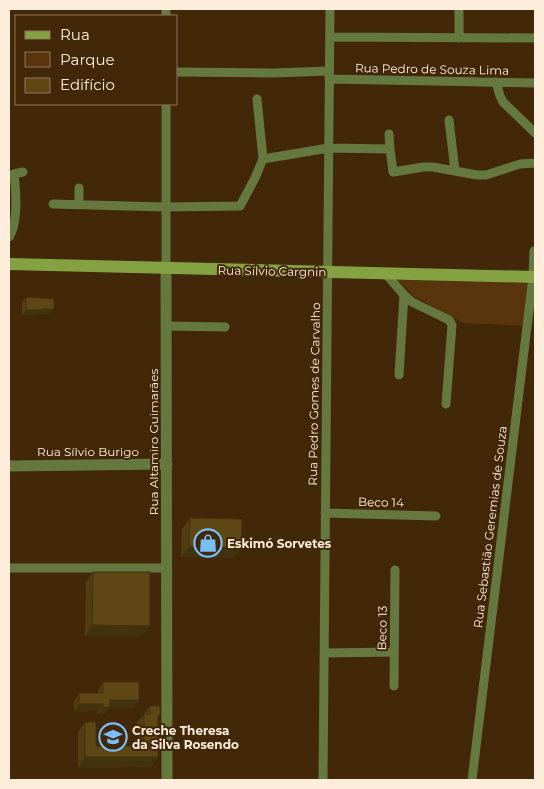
<svg xmlns="http://www.w3.org/2000/svg" width="544" height="789" viewBox="0 0 544 789" font-family="Montserrat,sans-serif">
	<rect width="100%" height="100%" fill="#422709"/>
	<path fill="#59350d" d="M398 280 528 283 523 326 463 323 415 297Z"/>
	<g fill="none" stroke-linecap="round" stroke-linejoin="round">
		<path stroke="#65783f" stroke-width="9" d="M166 9V16
			M330 37 535 38
			M459 38V9
			M176 72 273 73 329 71
			M329 79 535 83
			M496 82 500 96 503 102 535 133
			M166 104V268
			M449 120 455 171
			M389 134 390 149
			M263 159 329 148 390 149 393 172 424 167H433L477 175H486L520 164 535 163
			M79 188V205
			M53 204 166 207 240 206 255 178 263 159 257 99
			M9 237C19 222 16 191 14 174L23 172
			M386 274 404 295 412 302 449 320 452 325 446 404
			M166 326 225 327
			M399 375 404 295
			M325 513 436 516
			M9 568H167
			M324 653 394 652
			M394 686 395 570
			M323 780 330 9
			M472 780 533 277 534 251"/>
		<path stroke="#65783f" stroke-width="11" d="M166 268 167 780
			M9 466 167 464"/>
		<path stroke="#84a241" stroke-width="12" d="M9 264 535 277"/>
	</g>
	<path fill="#513d11" d="M26 297 50 314H38L37 315H22V302Z
		M190 518 241 548 234 558 181 557 182 529Z
		M93 572 150 626 142 636H85L86 582Z
		M103 682 139 700 134 708H109L105 714H98V711L74 712V701L79 693H98V690Z
		M150 706 158 719V757L151 767 78 768V732L85 722 96 746H137L136 724Z"/>
	<path fill="#42320e" d="M41 309H54L50 314H38L37 315H22L26 310Z
		M189 546 241 548 234 558 181 557Z
		M92 625 150 626 142 636H85Z
		M110 700H139L134 708H109L105 714H98L103 707Z
		M79 704H103L98 711 74 712Z
		M85 757H158L151 767 78 768Z"/>
	<path fill="#5e4714" stroke="#42320e" d="M26 297 54 299V309H41V310H26Z
		M190 518 242 519 241 548 189 546Z
		M93 572H150V626L92 625Z
		M103 682H139V700H110V707H103V704H79V693H103Z
		M150 706H160V716H158V757H85V722H96V746H144V714H150Z"/>
	<defs>
		<g id="shop-ring" transform="scale(1.4375)"><circle r="9.5" fill="#422709" stroke="#79bff8" stroke-width="1.5"/><path d="M-5-2.5h2.3a2.7 3.5 0 0 1 5.4 0H5L5.5 6h-11ZM-1.5-2.5h3a1.5 2.3 0 0 0-3 0Z" fill="#79bff8"/></g>
		<g id="school-ring" transform="scale(1.4375)"><circle r="9.5" fill="#422709" stroke="#79bff8" stroke-width="1.5"/><path d="M0-5L7-2L0 1L-7-2ZM-4 1L0 2.5L4 1V4Q0 6-4 4Z" fill="#79bff8"/></g>
	</defs>
	<g fill-rule="evenodd">
		<use href="#shop-ring" x="208" y="543"/>
		<use href="#school-ring" x="113" y="737"/>
	</g>
	<g text-anchor="middle" dominant-baseline="central" stroke-width="4" stroke-linejoin="round" paint-order="stroke">
		<g font-size="12" fill="#ffeddc" stroke="#422709">
			<text transform="translate(432 69) rotate(1)">Rua Pedro de Souza Lima</text>
			<text transform="translate(272 271) rotate(1)">Rua Sílvio Cargnin</text>
			<text transform="translate(314 394) rotate(-89)">Rua Pedro Gomes de Carvalho</text>
			<text transform="translate(153 442) rotate(-90)">Rua Altamiro Guimarães</text>
			<text x="88" y="451">Rua Sílvio Burigo</text>
			<text transform="translate(381 502) rotate(1)">Beco 14</text>
			<text transform="translate(490 527) rotate(-83)">Rua Sebastião Geremias de Souza</text>
			<text transform="translate(382 628) rotate(-89)">Beco 13</text>
		</g>
		<g font-size="12" font-weight="bold" fill="#ffeddc" stroke="#422709" text-anchor="start">
			<text x="227" y="543">Eskimó Sorvetes</text>
			<text x="132" y="730">Creche Theresa<tspan x="132" dy="14">da Silva Rosendo</tspan></text>
		</g>
	</g>
	<rect width="544" height="789" fill="none" stroke="#ffeddc" stroke-width="20"/>
	<rect x="15" y="15" width="162" height="90" fill="#422709" stroke="#8e765d"/>
	<rect x="25" y="31" width="25" height="8" fill="#84a241" stroke="#8e765d"/>
	<text x="60" y="40" font-size="15" fill="#ffeddc">Rua</text>
	<rect x="25" y="52" width="25" height="15" fill="#59350d" stroke="#8e765d"/>
	<text x="60" y="65" font-size="15" fill="#ffeddc">Parque</text>
	<rect x="25" y="78" width="25" height="15" fill="#5e4714" stroke="#8e765d"/>
	<text x="60" y="90" font-size="15" fill="#ffeddc">Edifício</text>
</svg>
